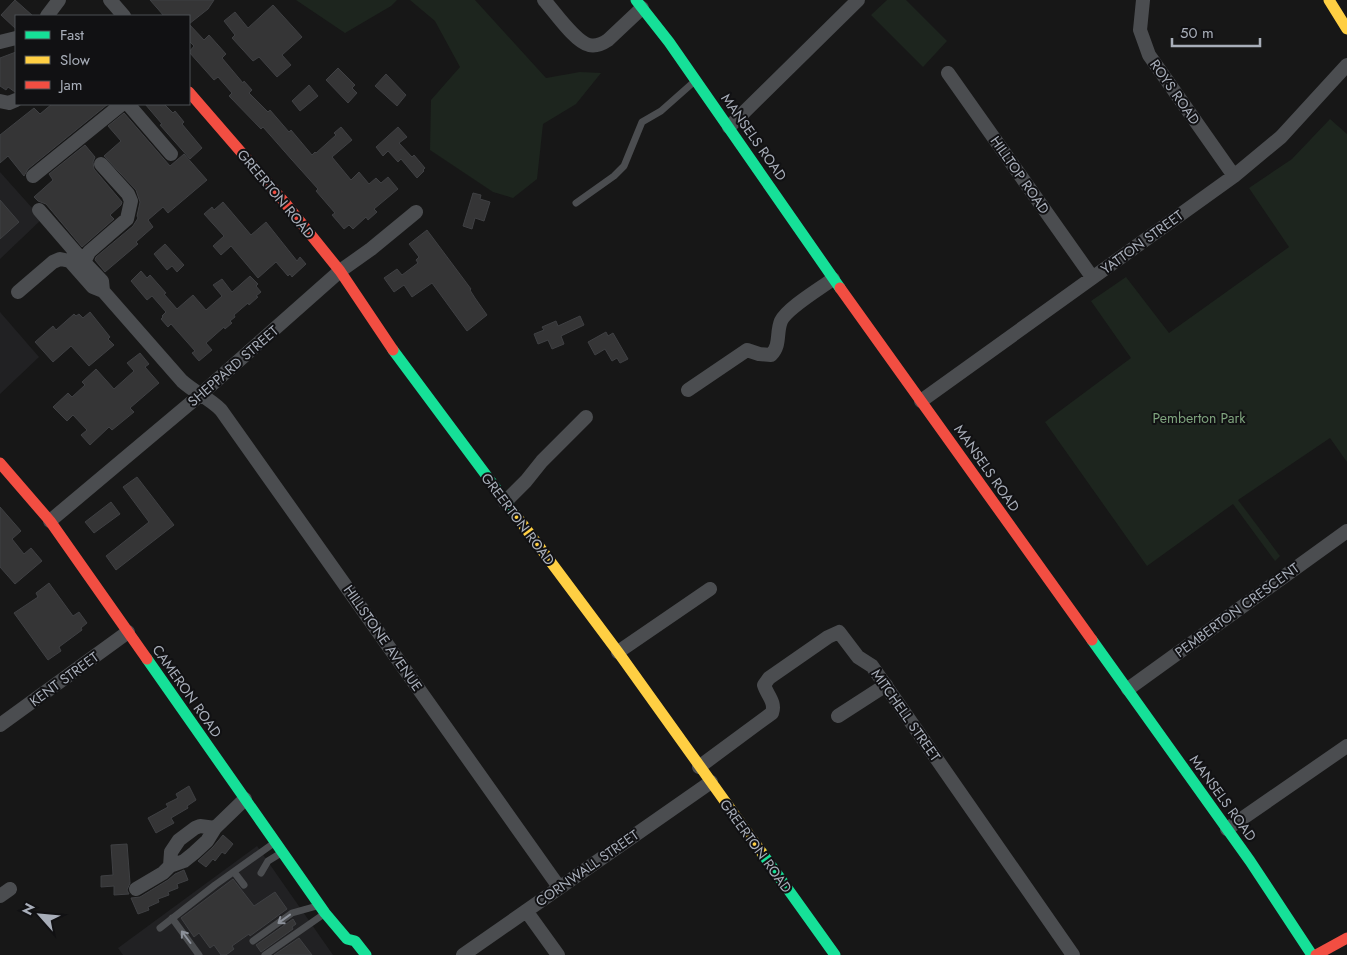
<svg xmlns="http://www.w3.org/2000/svg" width="1347" height="955" viewBox="0 0 1347 955" font-family="Jost,sans-serif">
	<rect width="100%" height="100%" fill="#171717"/>
	<path fill="#212123" d="M0 172 42 219 0 259Z
		M0 312 39 357 0 394Z
		M257 846 333 955H123L118 948Z"/>
	<path fill="#1d251e" d="M296 0H397L391 6 345 33Z
		M410 0H475L546 78 580 72 601 73 576 104 543 124 537 179 513 198 493 192 430 150 431 100 460 67 435 21Z
		M887 0H906L947 41 923 67 871 15Z
		M1330 119 1347 134V462L1330 438 1238 500 1280 556 1275 561 1233 504 1147 566 1045 422 1131 358 1091 301 1126 277 1169 333 1289 247 1249 188 1292 159Z"/>
	<path fill="#353536" stroke="#3f4043" d="M15 0 33 16H16V29L1 15Z
		M150 0H214L208 9 189 24 204 40 209 35 226 54 222 58 243 83 244 81 252 90 249 93 268 112 270 110 289 132 291 130 312 155 315 152 316 153 336 135 334 133 341 127 352 140 332 157 351 180 359 172 369 184 376 178 381 183 388 177 398 189 374 209 377 212 368 220 366 217 353 229 349 225 344 229 332 215 335 213 316 191 318 189 292 160 263 127 261 129 229 96 232 93 218 77 214 80 189 52 194 46 189 41V16H164Z
		M273 5 302 37 282 55 291 65 277 77 259 57 253 61 232 38 235 35 224 21 235 12 248 28Z
		M16 52V91L15 92 8 87 6 90 0 86V58Z
		M338 68 355 85 352 88 357 93 348 103 326 80Z
		M386 74 406 95 397 106 375 86Z
		M309 85 318 96 300 111 292 101Z
		M52 104H108L28 169 24 176 8 156 0 163V135L34 108 40 114Z
		M145 104H164L173 113 175 111 184 122 182 124 202 148 190 159 160 125 162 124Z
		M124 113 170 166 184 154 207 180 168 213 163 207 148 220 153 227 136 242 138 244 105 272 95 260 96 257 133 226 138 218 137 216 140 202 136 190 104 156 121 141 108 126Z
		M398 127 407 137 399 143 412 157 414 155 425 168 423 170 424 171 417 178 401 159 398 162 388 151 383 156 376 147Z
		M85 145 95 157 93 162 94 169 122 202 121 205 110 215 114 219 82 247 46 204 38 201 34 197 53 180 49 174Z
		M473 193 481 195 480 199 490 202 484 221 475 218 472 229 463 226Z
		M0 200 19 222 0 239Z
		M223 202 251 235 266 222 297 261 300 257 306 264 292 277 290 274 288 276 276 262 258 278 231 246 221 255 213 246 224 236 204 214 212 207 214 210Z
		M427 230 471 289 470 290 475 298 487 315 467 331 432 283 412 297 404 285 394 292 384 278 397 269 402 275 418 263 416 260 419 257 409 244Z
		M165 244 184 265 177 272 172 266 167 270 154 254Z
		M141 271 147 278 150 275 166 293 164 294 177 309 193 295 206 310 222 296 213 285 222 279 232 292 250 276 258 284 256 286 261 292 256 296 258 297 249 305 248 303 234 315 235 317 230 321 232 323 225 329 224 327 206 343 212 350 199 361 192 353 195 351 171 324 168 327 161 319 163 317 162 316 166 312 152 296 147 300 131 281Z
		M90 312 110 337 108 339 114 345 89 366 71 346 53 362 35 342 53 326 56 330 74 314 76 316 79 314 83 318Z
		M580 316 584 325 561 336 564 344 552 349 548 340 538 344 534 334 544 330 542 327 556 321 558 326Z
		M606 332 608 336 613 333 628 359 620 363 617 358 612 361 605 349 595 355 588 342Z
		M140 353 149 364 145 367 159 383 130 408 134 412 112 430 109 427 90 445 81 435 87 430 73 415 67 421 53 407 68 393 72 397 85 385 82 382 96 369 114 389 134 371 127 363Z
		M137 477 174 525 116 570 106 556 149 522 123 487Z
		M111 502 120 514 94 533 85 522Z
		M0 507 21 531 12 539 24 554 31 548 42 561 15 584 0 567Z
		M49 583 73 616 79 612 87 623 81 628 82 630 59 647 61 651 48 660 14 613 38 597 36 593Z
		M189 786 196 800 187 806 188 808 171 818 174 823 156 833 148 818 168 807 166 804 178 798 176 794Z
		M223 835 233 844 225 854 222 852 215 861 213 859 206 867 198 861 213 847Z
		M127 844 130 883 127 890 129 894 114 895V886L101 887V876L113 875 111 845Z
		M184 870 188 880 177 884 178 888 168 892 169 895 158 899 159 902 148 907 149 910 138 914 131 898 140 897 168 880 175 874Z
		M233 879 254 906 275 892 287 909 250 936 249 934 232 946 234 949 226 955H221L214 945 210 948 199 933 194 937 181 918Z
		M293 919 296 924 292 927 293 929 261 952 256 945Z
		M299 938 312 955H274Z"/>
	<g fill="none" stroke-linecap="round" stroke-linejoin="round">
		<path stroke="#4b4d50" stroke-width="7" d="M576 203 614 176 624 166 642 122 661 111 696 80
			M234 872 244 885
			M261 873 268 861 281 853
			M172 918 199 955
			M160 928 215 885 274 843
			M253 941 292 913 317 906
			M265 955 324 914"/>
		<path stroke="#4b4d50" stroke-width="14" d="M110 0 124 16
			M544 0C554 11 575 42 589 45 596 47 602 44 608 40L642 8
			M1143 0 1140 30 1149 55 1234 176
			M47 16 59 0
			M0 42 16 38
			M948 73 1092 277
			M0 101 9 103 16 100
			M128 104 171 154
			M729 127 858 0
			M101 164 128 194 131 201 127 219 89 252 84 262 102 281 103 291 182 381C194 392 209 398 221 410L559 887
			M33 176 122 104
			M39 210 84 262
			M18 292 53 262 60 259 70 261 93 287 103 291
			M688 390 747 350 759 354 771 355C781 345 776 333 781 321 787 308 821 288 833 279
			M921 401 1234 176 1281 137 1347 65
			M505 502 526 481 542 461 586 417
			M50 521 200 395 340 271 371 249 416 212
			M618 652 710 589
			M1128 689 1347 531
			M838 716 886 685
			M0 725 128 632
			M699 767 772 713C776 702 767 695 764 685L769 678 828 637 839 632 858 657 872 666 1073 955
			M215 828 200 826 195 828 179 840 171 852 170 866 184 861 194 853 207 841 215 828 245 799
			M1227 829 1347 746
			M136 889 163 873 170 866
			M0 896 10 889
			M527 912 558 955
			M463 955 711 782"/>
		<path stroke="#16e098" stroke-width="11" d="M636 0 669 42 840 288
			M393 350 515 514
			M1092 640 1250 861 1312 955
			M147 659 325 913 347 939 355 941 366 955
			M762 853 835 955"/>
		<path stroke="#ffcf43" stroke-width="11" d="M1329 0 1347 29
			M515 514 618 652 762 853"/>
		<path stroke="#f24e42" stroke-width="11" d="M189 92 286 204 340 271 393 350
			M840 288 1092 640
			M0 463 50 521 147 659
			M1316 955 1347 938"/>
	</g>
	<defs><path id="oneway-shaft" d="M-6 0H5M1.5-3L5.5 0L1.5 3" fill="none" stroke-width="1.6" stroke-linecap="round" stroke-linejoin="round" transform="scale(1.25)"/></defs>
	<g stroke="#8c919a">
		<use href="#oneway-shaft" transform="translate(284 919) rotate(144)"/>
		<use href="#oneway-shaft" transform="translate(186 937) rotate(-127)"/>
	</g>
	<g text-anchor="middle" dominant-baseline="central" stroke-width="4" stroke-linejoin="round" paint-order="stroke">
		<g font-size="14" fill="#a8aeb9" stroke="#111113">
			<text transform="translate(1175 92) rotate(55)">ROYS ROAD</text>
			<text transform="translate(754 137) rotate(55)">MANSELS ROAD</text>
			<text transform="translate(1020 175) rotate(55)">HILLTOP ROAD</text>
			<text transform="translate(276 194) rotate(50)">GREERTON ROAD</text>
			<text transform="translate(1142 242) rotate(-36)">YATTON STREET</text>
			<text transform="translate(233 366) rotate(-41)">SHEPPARD STREET</text>
			<text transform="translate(987 468) rotate(55)">MANSELS ROAD</text>
			<text transform="translate(518 519) rotate(53)">GREERTON ROAD</text>
			<text transform="translate(1237 610) rotate(-36)">PEMBERTON CRESCENT</text>
			<text transform="translate(383 638) rotate(55)">HILLSTONE AVENUE</text>
			<text transform="translate(64 679) rotate(-36)">KENT STREET</text>
			<text transform="translate(187 691) rotate(55)">CAMERON ROAD</text>
			<text transform="translate(906 715) rotate(55)">MITCHELL STREET</text>
			<text transform="translate(1223 798) rotate(54)">MANSELS ROAD</text>
			<text transform="translate(756 846) rotate(54)">GREERTON ROAD</text>
			<text transform="translate(587 868) rotate(-35)">CORNWALL STREET</text>
		</g>
		<g font-size="14" fill="#7fa47e" stroke="#111113">
			<text x="1199" y="418">Pemberton Park</text>
		</g>
	</g>
	<rect x="15" y="15" width="175" height="90" fill="#111113" stroke="#4d5055"/>
	<rect x="25" y="31" width="25" height="8" fill="#16e098" stroke="#4d5055"/>
	<text x="60" y="40" font-size="15" fill="#a8aeb9">Fast</text>
	<rect x="25" y="56" width="25" height="8" fill="#ffcf43" stroke="#4d5055"/>
	<text x="60" y="65" font-size="15" fill="#a8aeb9">Slow</text>
	<rect x="25" y="81" width="25" height="8" fill="#f24e42" stroke="#4d5055"/>
	<text x="60" y="90" font-size="15" fill="#a8aeb9">Jam</text>
	<g transform="translate(40 915) rotate(297)" stroke="#111113" stroke-width="4" paint-order="stroke">
	<path d="M0-4L9 19L0 12L-9 19Z" fill="#a8aeb9"/>
	<text y="-8" font-size="14" font-weight="bold" text-anchor="middle" fill="#a8aeb9">N</text>
	</g>
	<path d="M1172 38v8h88v-8" fill="none" stroke="#a8aeb9" stroke-width="2.5"/>
	<text x="1180" y="38" font-size="15" fill="#a8aeb9" stroke="#111113" stroke-width="4" paint-order="stroke">50 m</text>
</svg>
